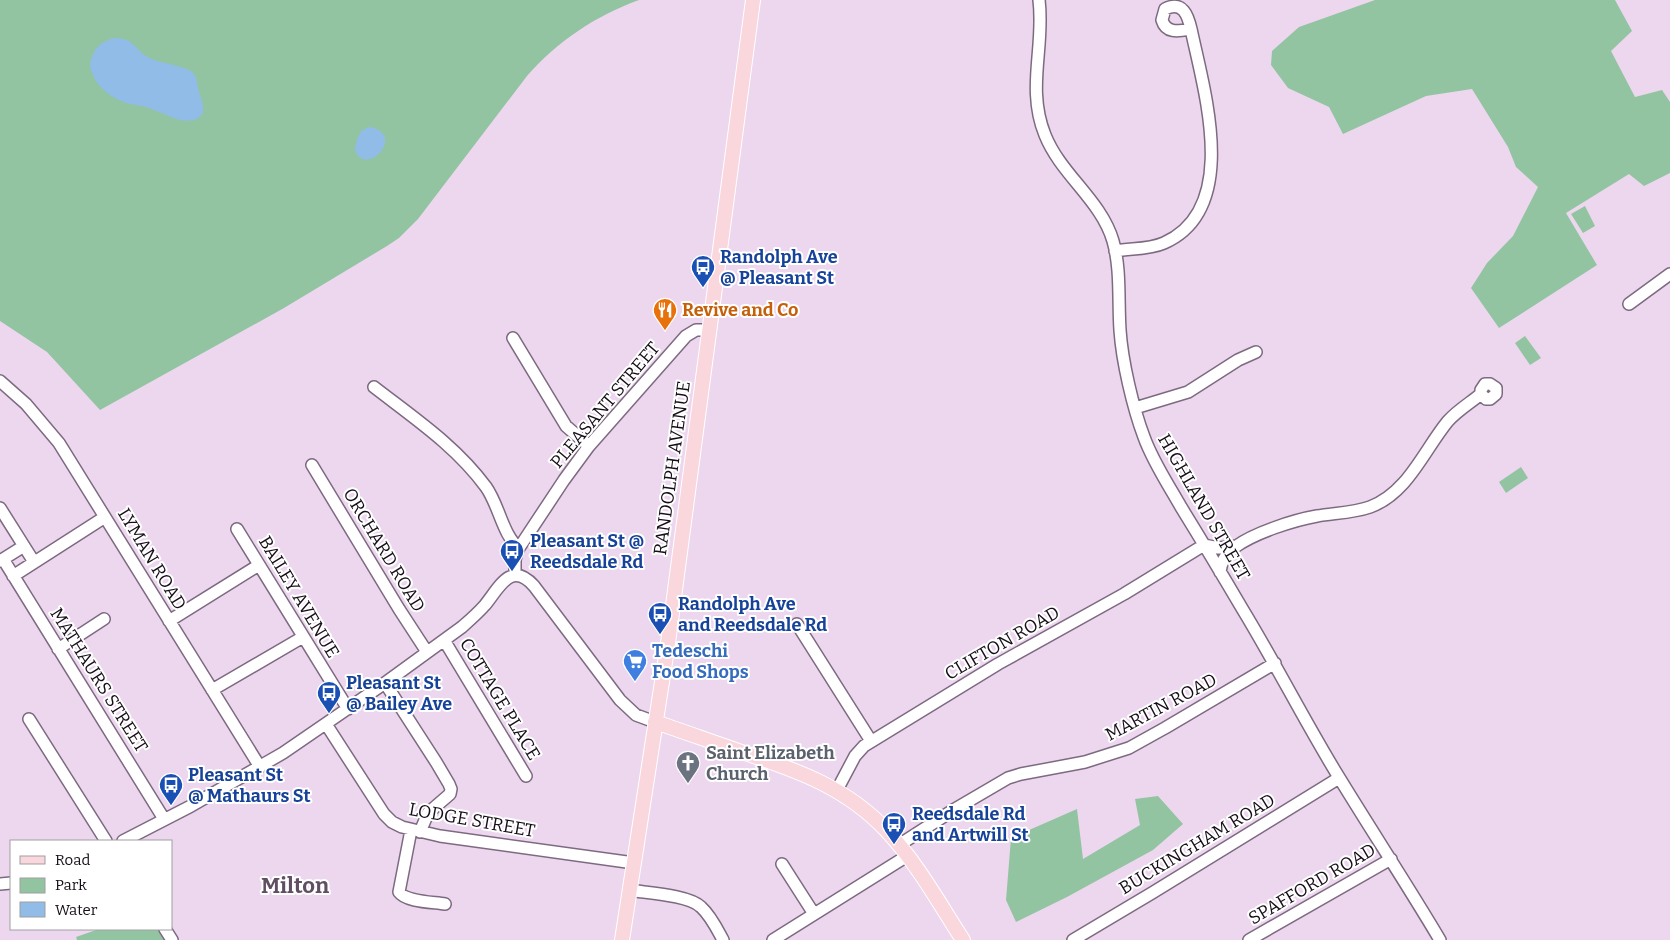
<svg xmlns="http://www.w3.org/2000/svg" width="1670" height="940" viewBox="0 0 1670 940" font-family="Bitter,serif">
	<rect width="100%" height="100%" fill="#ecd7ef"/>
	<path fill="#93c4a1" d="M0 0H639C595 16 558 41 527 76L418 219 399 238 387 246 284 308 100 410 47 352 0 321Z
		M1375 0H1615L1632 31 1611 51 1635 97 1662 90 1670 102V173L1644 186 1629 174 1566 213 1597 265 1499 328 1471 288 1487 263 1513 236 1538 187 1516 167 1508 147 1472 89 1426 96 1343 134 1329 107 1288 88 1271 65 1272 51 1299 27Z
		M1585 206 1595 226 1583 233 1571 214Z
		M1525 336 1541 358 1530 365 1515 343Z
		M1521 467 1528 478 1506 493 1499 482Z
		M1158 796 1183 824 1153 850 1067 897 1016 922 1006 900 1011 838 1077 809 1083 859 1140 825 1135 799Z
		M99 929H159L167 940H77L76 937Z"/>
	<path fill="#90bce7" d="M114 38C137 38 134 52 152 59 162 64 189 66 194 74 197 79 198 87 199 92 201 98 204 105 203 111 201 123 182 122 174 118 164 114 155 110 146 107 139 105 133 105 127 103 113 99 98 88 93 75 91 70 89 66 91 60 94 48 101 42 114 38Z
		M369 127C407 133 368 178 355 151 356 141 358 130 369 127Z"/>
	<g fill="none" stroke-linecap="round" stroke-linejoin="round">
		<g stroke="#7d6a80" stroke-width="14">
			<path id="minor" d="M1039 0C1045 47 1026 88 1045 135 1061 175 1101 200 1113 241 1121 269 1118 300 1120 330 1122 361 1133 408 1144 437 1153 462 1168 484 1181 507 1202 541 1223 576 1243 610 1277 666 1306 724 1340 779 1373 833 1408 886 1440 940
				M1115 251C1132 248 1148 250 1164 243 1241 209 1204 91 1191 29 1188 16 1183 0 1165 9L1162 20C1166 34 1179 31 1191 29
				M1629 304 1670 274
				M513 338 566 426 589 446
				M0 381 26 404 59 443 260 767
				M374 387C414 418 456 446 486 487 499 505 503 536 519 548
				M1135 408 1188 392 1238 360 1256 352
				M312 465 399 609 427 652
				M0 508 34 562
				M237 529 348 709
				M3 559 164 819
				M0 561 24 546
				M1220 572C1221 562 1227 553 1235 547 1254 533 1294 520 1317 516 1334 513 1353 513 1370 507 1408 493 1424 450 1448 421 1458 410 1470 403 1481 394V390L1485 384H1490L1496 388V394L1490 399H1486L1481 394
				M515 575V560L517 551 564 480 589 446 686 336 696 330H710
				M13 576 105 517
				M169 621 259 565
				M797 624 871 741
				M444 640 526 776
				M58 649 104 619
				M385 683 436 762 449 784 451 789 450 794 428 813 420 832
				M212 690 303 637
				M29 719 106 841
				M326 724 384 814 392 822 402 827 440 836 634 863
				M837 790 855 756 864 746 998 664 1124 594 1204 545 1219 548 1236 546
				M411 830 399 892C406 902 433 902 445 904
				M123 841 191 806 283 753 385 683 462 627C470 620 478 613 485 605 499 588 511 560 534 586L620 700 636 715 655 722
				M899 845 955 809 1008 778 1021 774 1085 762 1129 748 1165 728 1275 663
				M782 864 814 914
				M0 884 11 883
				M629 890C647 893 689 895 701 907 711 916 717 929 723 940
				M165 929 172 940
				M773 940 907 856
				M1073 940 1152 893 1339 778
				M1249 940 1391 859"/>
		</g>
		<g stroke="#fff" stroke-width="16">
			<path id="major" d="M655 722C685 732 715 743 745 753 799 771 847 788 887 831 917 863 939 903 963 940
				M622 940 668 643 753 0"/>
		</g>
		<use href="#minor" stroke="#fff" stroke-width="11"/>
		<use href="#major" stroke="#fad6dd" stroke-width="14"/>
	</g>
	<defs>
		<g id="bus-pin" transform="scale(1.25)"><path d="M0 17L-7.5 6A9.5 9.5 0 1 1 7.5 6Z" fill="#1a4fb4" stroke="#fff"/><path d="M-5-6H5V4H4V6H2V4H-2V6H-4V4H-5ZM-3.5-4V0h7V-4ZM-3.5 1.2v1.5H-2V1.2ZM2 1.2v1.5H3.5V1.2Z" fill="#fff"/></g>
		<g id="restaurant-pin" transform="scale(1.25)"><path d="M0 17L-7.5 6A9.5 9.5 0 1 1 7.5 6Z" fill="#e8710a" stroke="#fff"/><path d="M-5-6h1v4h1v-4h1v4h1v-4h1v5L-1.5 .5V6h-2V.5L-5-1ZM5-6V6H3V1.5H1.5Q1.5-4 5-6Z" fill="#fff"/></g>
		<g id="supermarket-pin" transform="scale(1.25)"><path d="M0 17L-7.5 6A9.5 9.5 0 1 1 7.5 6Z" fill="#3f7fe0" stroke="#fff"/><path d="M-6-5.5h2.5l.6 2H6L4.5 2H-2.5L-4.4-4H-6ZM-1.5 3.2a1.3 1.3 0 1 0 .1 0ZM3 3.2a1.3 1.3 0 1 0 .1 0Z" fill="#fff"/></g>
		<g id="church-pin" transform="scale(1.25)"><path d="M0 17L-7.5 6A9.5 9.5 0 1 1 7.5 6Z" fill="#6b7280" stroke="#fff"/><path d="M-1.2-6h2.4v3.5h3.3v2.4h-3.3V6h-2.4V-.1h-3.3v-2.4h3.3Z" fill="#fff"/></g>
	</defs>
	<g fill-rule="evenodd">
		<use href="#bus-pin" x="703" y="267"/>
		<use href="#restaurant-pin" x="665" y="310"/>
		<use href="#bus-pin" x="512" y="551"/>
		<use href="#bus-pin" x="660" y="614"/>
		<use href="#supermarket-pin" x="635" y="661"/>
		<use href="#bus-pin" x="329" y="693"/>
		<use href="#church-pin" x="688" y="763"/>
		<use href="#bus-pin" x="171" y="785"/>
		<use href="#bus-pin" x="894" y="824"/>
	</g>
	<g text-anchor="middle" dominant-baseline="central" stroke-width="4" stroke-linejoin="round" paint-order="stroke">
		<g font-size="18" font-weight="bold" fill="#164399" stroke="#fff" text-anchor="start">
			<text x="720" y="257">Randolph Ave<tspan x="720" dy="21">@ Pleasant St</tspan></text>
			<text x="530" y="541">Pleasant St @<tspan x="530" dy="21">Reedsdale Rd</tspan></text>
			<text x="678" y="604">Randolph Ave<tspan x="678" dy="21">and Reedsdale Rd</tspan></text>
			<text x="346" y="683">Pleasant St<tspan x="346" dy="21">@ Bailey Ave</tspan></text>
			<text x="188" y="775">Pleasant St<tspan x="188" dy="21">@ Mathaurs St</tspan></text>
			<text x="912" y="814">Reedsdale Rd<tspan x="912" dy="21">and Artwill St</tspan></text>
		</g>
		<g font-size="18" font-weight="bold" fill="#c56008" stroke="#fff" text-anchor="start">
			<text x="682" y="310">Revive and Co</text>
		</g>
		<g font-size="18" fill="#150e16" stroke="#fff">
			<text transform="translate(605 405) rotate(-50)">PLEASANT STREET</text>
			<text transform="translate(672 468) rotate(-82)">RANDOLPH AVENUE</text>
			<text transform="translate(1204 507) rotate(60)">HIGHLAND STREET</text>
			<text transform="translate(384 550) rotate(59)">ORCHARD ROAD</text>
			<text transform="translate(152 559) rotate(59)">LYMAN ROAD</text>
			<text transform="translate(299 597) rotate(59)">BAILEY AVENUE</text>
			<text transform="translate(1002 643) rotate(-30)">CLIFTON ROAD</text>
			<text transform="translate(99 680) rotate(58)">MATHAURS STREET</text>
			<text transform="translate(500 699) rotate(59)">COTTAGE PLACE</text>
			<text transform="translate(1161 707) rotate(-28)">MARTIN ROAD</text>
			<text transform="translate(472 820) rotate(10)">LODGE STREET</text>
			<text transform="translate(1197 844) rotate(-31)">BUCKINGHAM ROAD</text>
			<text transform="translate(1312 884) rotate(-30)">SPAFFORD ROAD</text>
		</g>
		<g font-size="18" font-weight="bold" fill="#366cbe" stroke="#fff" text-anchor="start">
			<text x="652" y="651">Tedeschi<tspan x="652" dy="21">Food Shops</tspan></text>
		</g>
		<g font-size="18" font-weight="bold" fill="#5b616d" stroke="#fff" text-anchor="start">
			<text x="706" y="753">Saint Elizabeth<tspan x="706" dy="21">Church</tspan></text>
		</g>
		<g font-size="22" font-weight="bold" fill="#604e62" stroke="#fff">
			<text x="295" y="885">Milton</text>
		</g>
	</g>
	<rect x="10" y="840" width="162" height="90" fill="#ffffff" stroke="#a19fa2"/>
	<rect x="20" y="856" width="25" height="8" fill="#fad6dd" stroke="#a19fa2"/>
	<text x="55" y="865" font-size="15" fill="#150e16">Road</text>
	<rect x="20" y="878" width="25" height="15" fill="#93c4a1" stroke="#a19fa2"/>
	<text x="55" y="890" font-size="15" fill="#150e16">Park</text>
	<rect x="20" y="902" width="25" height="15" fill="#90bce7" stroke="#a19fa2"/>
	<text x="55" y="915" font-size="15" fill="#150e16">Water</text>
</svg>
